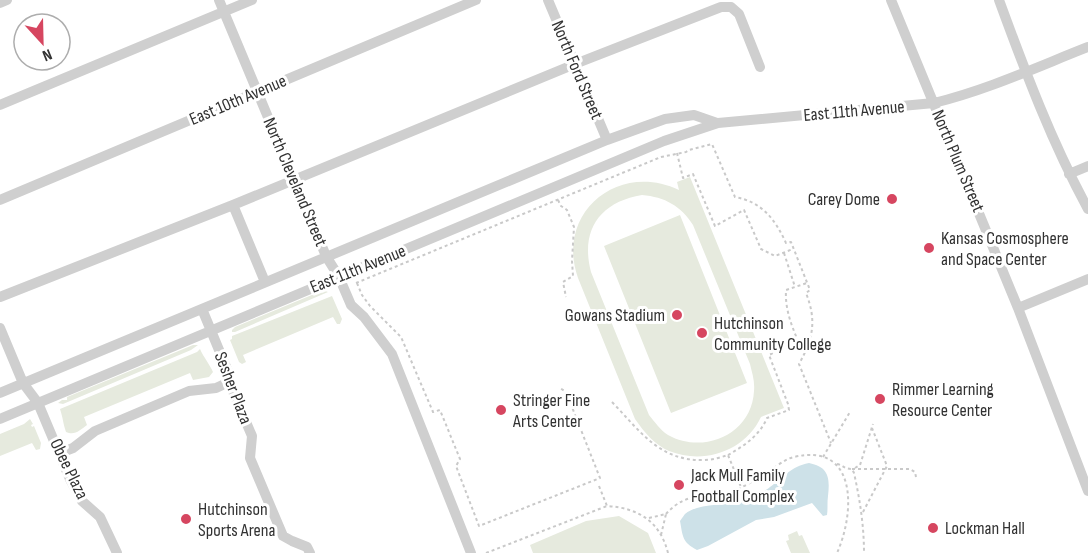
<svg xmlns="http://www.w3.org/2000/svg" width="1088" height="553" viewBox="0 0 1088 553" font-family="'Sofia Sans Condensed',sans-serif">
	<rect width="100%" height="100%" fill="#fff"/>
	<path fill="#e6eade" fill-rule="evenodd" d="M690 177 784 408 761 417C745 451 704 465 669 451 655 445 644 432 635 419L578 278C555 213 618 161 679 190L677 182ZM642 195C665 197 681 206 693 225L750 364C752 373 755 381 754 391 752 434 704 455 668 435 660 430 655 422 649 415L591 272C580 230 600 202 642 195Z
		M680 215 747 383 671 413 604 246Z
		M325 291 328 292 235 332H232V330L235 327 319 292Z
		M332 296 342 319 340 324H337L333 317 243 355 246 362 242 364 239 362 230 340 232 339V336Z
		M193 345H198L191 350 63 404 58 403 62 400H67V397L84 390Z
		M200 349C204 358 209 363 213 372L209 377 193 380 190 373 84 417 87 425C80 430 75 436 66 432 63 423 63 418 60 409L197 352Z
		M30 419 33 424 31 425 32 427 34 426 41 443 40 449 36 450 32 443 0 456V434L24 424Z
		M619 516 648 533 656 553H533L530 545 586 521Z
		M797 531 799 536 802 535 810 553H791L786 541 789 540 788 535Z"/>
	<path fill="#cde1e8" d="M809 463C829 467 830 478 828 496 827 502 828 509 827 515L823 516 812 503 774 517 756 520 708 546 697 550C682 542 683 537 680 521 680 521 685 514 685 514 698 503 724 506 740 501 749 497 762 494 770 487 784 477 790 467 809 463Z"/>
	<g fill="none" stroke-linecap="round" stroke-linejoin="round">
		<path stroke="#c9c9c9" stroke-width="2" stroke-dasharray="3 3" stroke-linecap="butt" d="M677 153 683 178 693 174 715 226 744 210 761 249 775 256 793 249
			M558 200 561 206 567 210 574 227 572 261 573 276 563 282 566 297
			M784 253 795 287
			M356 283 661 157 686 152 689 150 712 144 735 197C762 202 775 219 786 243L791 242 810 290 806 293C817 321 813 339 799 364L831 443
			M357 283 362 295 370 306 401 337 433 412 440 410 460 459 456 466 479 526 600 478 566 392 560 388
			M612 402C640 431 660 462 705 460 713 460 721 457 728 455L741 487
			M728 455C744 446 760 435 767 418L789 410 788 404 769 355 798 341C791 324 785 309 786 290L807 283
			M823 457 850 412
			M837 464C843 465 844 469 852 469L854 473C860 500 864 526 864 553
			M855 468 860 465 873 424
			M852 469H910L915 472 916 477
			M599 486 607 506C638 508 660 521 668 553
			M863 512 887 466 872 428
			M666 514C688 489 711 499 738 489 749 484 760 477 770 471 777 466 785 459 794 457 858 442 855 513 837 553
			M649 518 666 514 661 535
			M486 553 607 506"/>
		<path stroke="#cfcfcf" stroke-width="10" d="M219 0 326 256 339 277 351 305 364 317 392 354 471 553
			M548 0 607 140
			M891 0 1018 308 1088 491
			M999 0C1025 71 1052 143 1088 209
			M0 3 7 0
			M0 105 252 0
			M1069 174 1088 166
			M0 200 476 0
			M233 205 265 282
			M0 297 233 205 575 64 721 7H731L739 14 760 67
			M1018 308 1088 279
			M202 309 229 374V382L252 436 250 458 283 536 292 541 307 547 310 553
			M0 328 23 383 38 403 70 479 82 501 100 517 117 553
			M0 393 607 140 665 119 694 115 717 123
			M0 419 664 141 718 123 934 103C987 90 1037 67 1088 47
			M60 453 73 448 95 431 189 391 216 388 229 382"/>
	</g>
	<g fill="#d64660" stroke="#fff" stroke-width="2">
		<circle cx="892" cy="199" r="6"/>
		<circle cx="929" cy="248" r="6"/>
		<circle cx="677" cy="315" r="6"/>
		<circle cx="702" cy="333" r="6"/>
		<circle cx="880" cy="399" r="6"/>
		<circle cx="501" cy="410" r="6"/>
		<circle cx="679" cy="485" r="6"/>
		<circle cx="186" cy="519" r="6"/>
		<circle cx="933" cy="528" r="6"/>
	</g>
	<g text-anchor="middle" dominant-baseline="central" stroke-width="6" stroke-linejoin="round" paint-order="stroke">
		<g font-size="18" fill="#323232" stroke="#fff">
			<text transform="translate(577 70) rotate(67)">North Ford Street</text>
			<text transform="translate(238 100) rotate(-23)">East 10th Avenue</text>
			<text transform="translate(854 111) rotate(-5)">East 11th Avenue</text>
			<text transform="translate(958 161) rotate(67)">North Plum Street</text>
			<text transform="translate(295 182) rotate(67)">North Cleveland Street</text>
			<text transform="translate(358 269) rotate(-22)">East 11th Avenue</text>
			<text transform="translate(233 388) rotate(69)">Sesher Plaza</text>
			<text transform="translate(69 469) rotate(64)">Obee Plaza</text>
		</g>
		<g font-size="18" fill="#323232" stroke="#fff" text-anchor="start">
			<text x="880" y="199" text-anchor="end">Carey Dome</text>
			<text x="941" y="238">Kansas Cosmosphere<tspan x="941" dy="21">and Space Center</tspan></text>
			<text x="665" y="315" text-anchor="end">Gowans Stadium</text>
			<text x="714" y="323">Hutchinson<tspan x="714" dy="21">Community College</tspan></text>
			<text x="892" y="389">Rimmer Learning<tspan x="892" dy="21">Resource Center</tspan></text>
			<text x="513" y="400">Stringer Fine<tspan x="513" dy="21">Arts Center</tspan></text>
			<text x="691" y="475">Jack Mull Family<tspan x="691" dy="21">Football Complex</tspan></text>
			<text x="198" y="509">Hutchinson<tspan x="198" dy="21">Sports Arena</tspan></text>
			<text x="945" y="528">Lockman Hall</text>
		</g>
	</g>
	<g transform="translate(42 42) rotate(158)"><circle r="28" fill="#ffffff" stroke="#adadad" stroke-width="1.5"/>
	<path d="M0-4.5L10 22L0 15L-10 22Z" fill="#d64660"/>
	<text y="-9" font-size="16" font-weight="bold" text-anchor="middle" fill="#323232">N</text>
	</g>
</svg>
